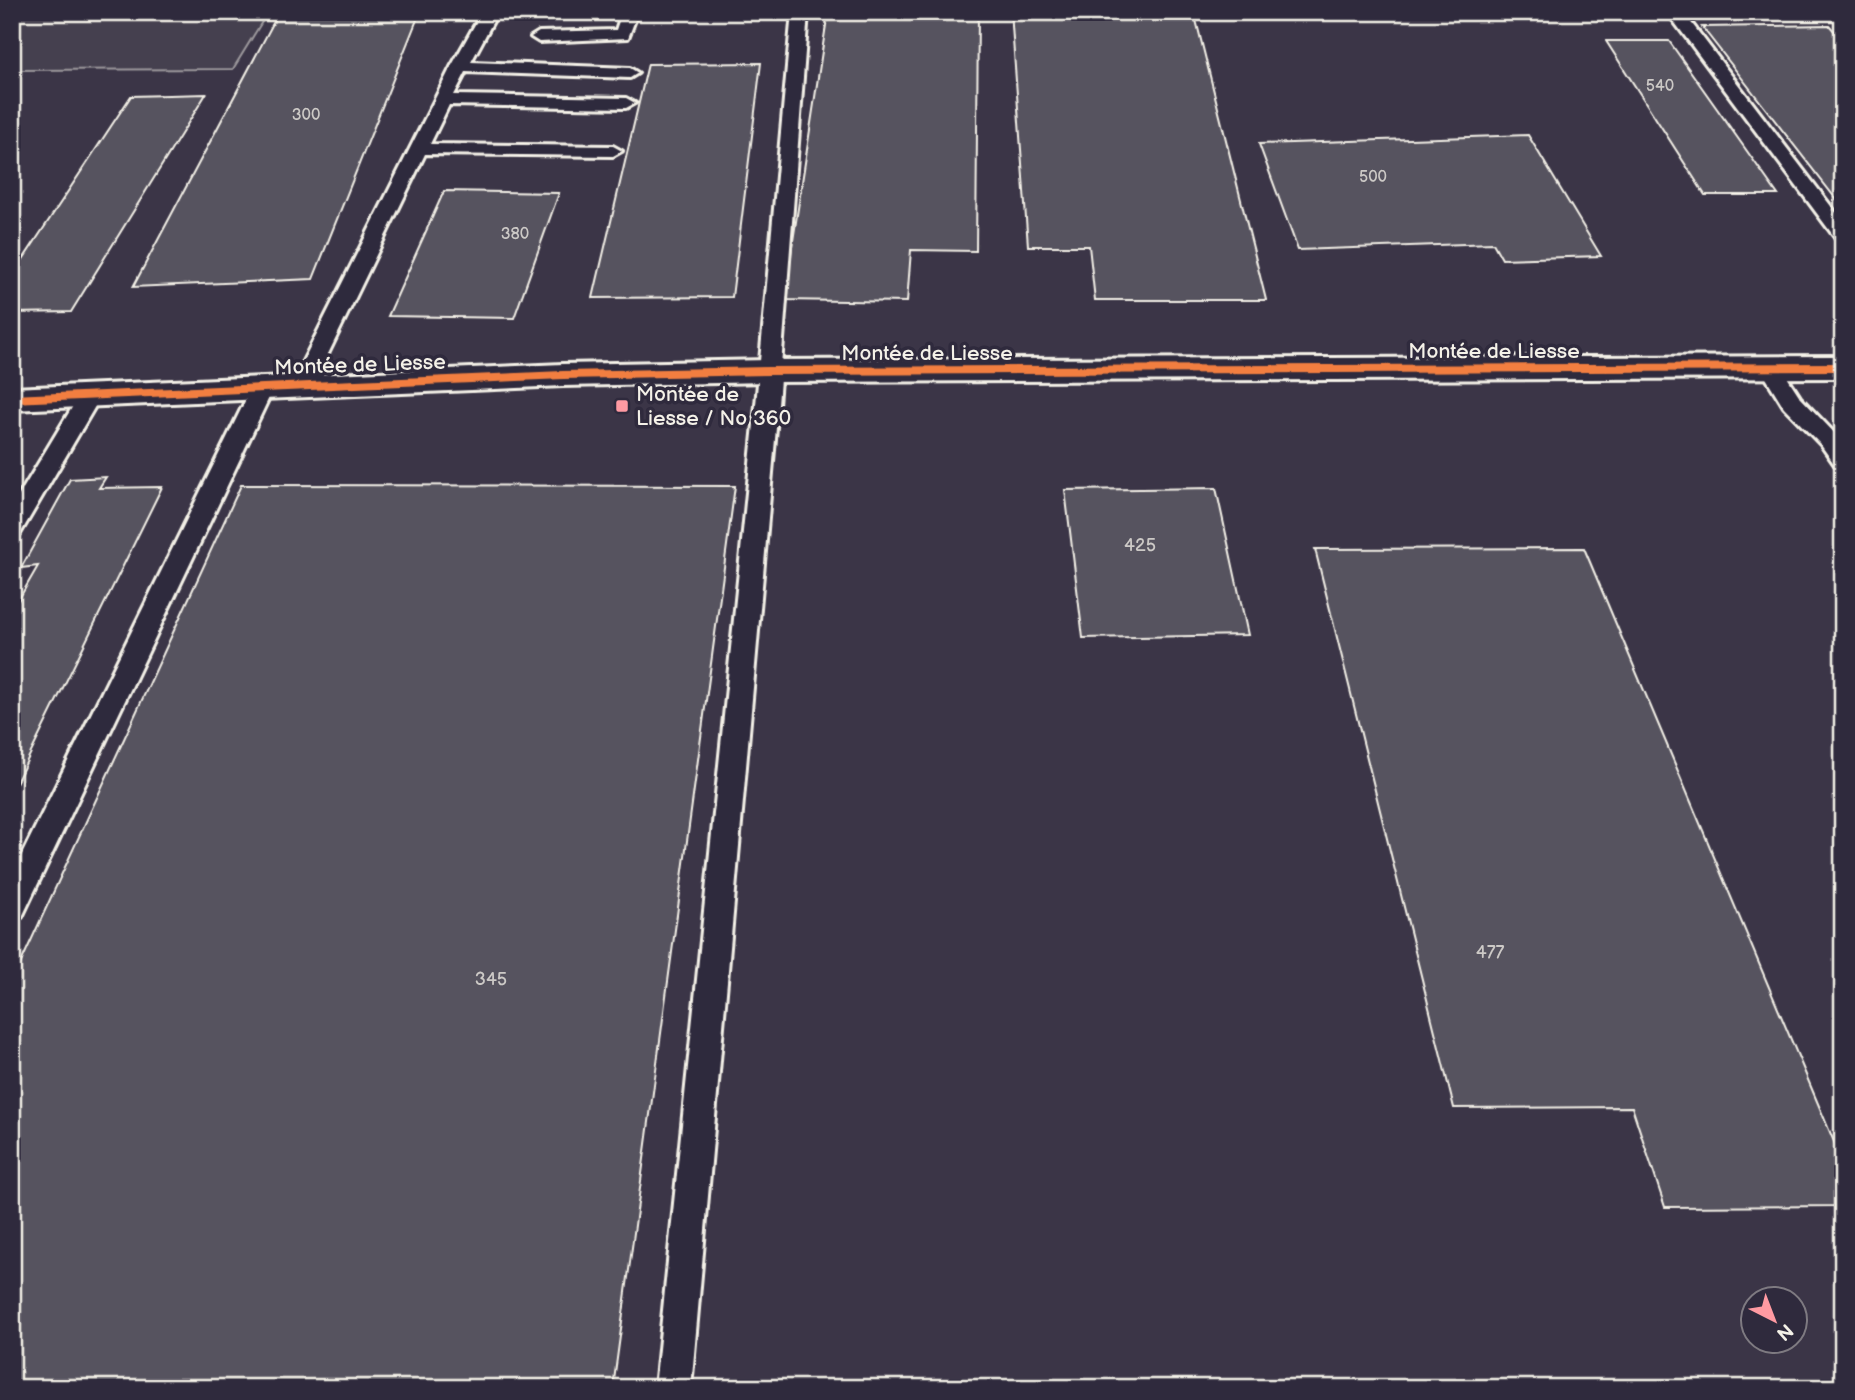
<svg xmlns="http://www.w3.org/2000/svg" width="1855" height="1400" viewBox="0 0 1855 1400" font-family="'Balsamiq Sans',sans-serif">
	<rect width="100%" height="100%" fill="#2f2a3d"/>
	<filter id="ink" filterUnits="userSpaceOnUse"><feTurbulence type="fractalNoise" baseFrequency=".0143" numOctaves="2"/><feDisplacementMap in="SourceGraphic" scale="14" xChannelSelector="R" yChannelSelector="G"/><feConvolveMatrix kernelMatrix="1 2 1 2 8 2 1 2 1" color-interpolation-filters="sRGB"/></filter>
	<g filter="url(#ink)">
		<path fill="#3b3647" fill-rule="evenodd" d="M12 12H1843V1388H12ZM1754 1298H1796V1340H1754Z"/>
		<path fill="#454050" stroke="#9c989c" stroke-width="2" d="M12 12H268L233 69 12 70Z"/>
		<path fill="#56525f" stroke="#f4f1e8" stroke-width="2" d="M279 12H420L313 279 133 287Z
			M828 12H978L976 251 911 250 907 302 784 300Z
			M1011 12H1194L1266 300H1095L1089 246H1028Z
			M1829 25 1843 41V208L1702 27Z
			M1606 41H1669L1778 195H1705Z
			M761 63 732 297 593 298 648 64Z
			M206 94 71 312 12 313V276L131 96Z
			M1528 135 1601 256 1502 259 1493 243 1298 250 1259 144Z
			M444 191 559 193 514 318 388 316Z
			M106 477 99 488 162 487 12 791V611L38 566 21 568 70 479Z
			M241 485 735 486 613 1388H12V982Z
			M1216 488 1248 635 1083 638 1065 490Z
			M1584 548 1843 1163V1206L1665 1207 1632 1107 1454 1108 1315 549Z"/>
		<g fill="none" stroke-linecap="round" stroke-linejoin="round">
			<g stroke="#f4f1e8" stroke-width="6">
				<path id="lane" d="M482 12H498L471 62 630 68 638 73 630 78 466 72 454 95 626 98 635 103 626 108 449 105 430 144 613 146 622 151 613 156 425 154 313 385 310 390 302 393 294 390 291 385 451 67Z
					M622 12H638L628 38 539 42 531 37 539 32 616 30Z
					M792 12H808L778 405 691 1388H655L756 405Z
					M1667 12H1683L1843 222V241L1836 239Z
					M1771 361 1778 363 1800 397 1843 442V467L1835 465 1821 445 1784 407 1760 368 1764 363Z
					M263 379 271 382 274 387 22 917 12 921V875L252 387 255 382Z
					M90 388 98 391 101 396 20 534 12 537V507L82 391Z"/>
			</g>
			<g stroke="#f4f1e8" stroke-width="6">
				<path id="secondary" d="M1843 356V378L769 382 563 386 12 410V388L563 364 769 360Z"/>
			</g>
			<use href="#lane" fill="#2f2a3d" fill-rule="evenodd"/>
			<use href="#secondary" fill="#2f2a3d" fill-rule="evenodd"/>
			<g stroke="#2f2a3d" stroke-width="12">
				<path id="cycleway" d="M12 399 563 375 769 371 1843 367"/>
			</g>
			<use href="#cycleway" stroke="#f27e40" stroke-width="8"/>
		</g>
	</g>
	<rect fill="#ff9aa2" stroke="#2f2a3d" stroke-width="2.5" x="615" y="399" width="14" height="14" rx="3.5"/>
	<g text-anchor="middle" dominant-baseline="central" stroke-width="7" stroke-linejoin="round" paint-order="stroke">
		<g font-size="16" fill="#ccc9c6">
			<text x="1660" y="86">540</text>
			<text x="306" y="115">300</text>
			<text x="1373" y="177">500</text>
			<text x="515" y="234">380</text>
		</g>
		<g font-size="18" fill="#ccc9c6">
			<text x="1140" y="545">425</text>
			<text x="1490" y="952">477</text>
			<text x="491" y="979">345</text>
		</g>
		<g font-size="21" fill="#f4f1e8" stroke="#2f2a3d">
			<text x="1494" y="351">Montée de Liesse</text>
			<text x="927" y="353">Montée de Liesse</text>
			<text transform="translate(360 365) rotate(-2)">Montée de Liesse</text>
		</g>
		<g font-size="21" fill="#f4f1e8" stroke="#2f2a3d" text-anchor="start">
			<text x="636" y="394">Montée de<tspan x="636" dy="24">Liesse / No 360</tspan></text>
		</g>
	</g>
	<rect width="1855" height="1400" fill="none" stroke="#2f2a3d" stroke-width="42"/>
	<rect x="21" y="21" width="1813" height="1358" fill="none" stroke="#f4f1e8" stroke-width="2.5" filter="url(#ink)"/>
	<g transform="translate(1774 1320) rotate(138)"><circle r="33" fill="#2f2a3d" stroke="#7e7a81" stroke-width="2"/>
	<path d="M0-5L12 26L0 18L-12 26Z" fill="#ff9aa2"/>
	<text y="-10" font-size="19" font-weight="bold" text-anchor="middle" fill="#f4f1e8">N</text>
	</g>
</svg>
